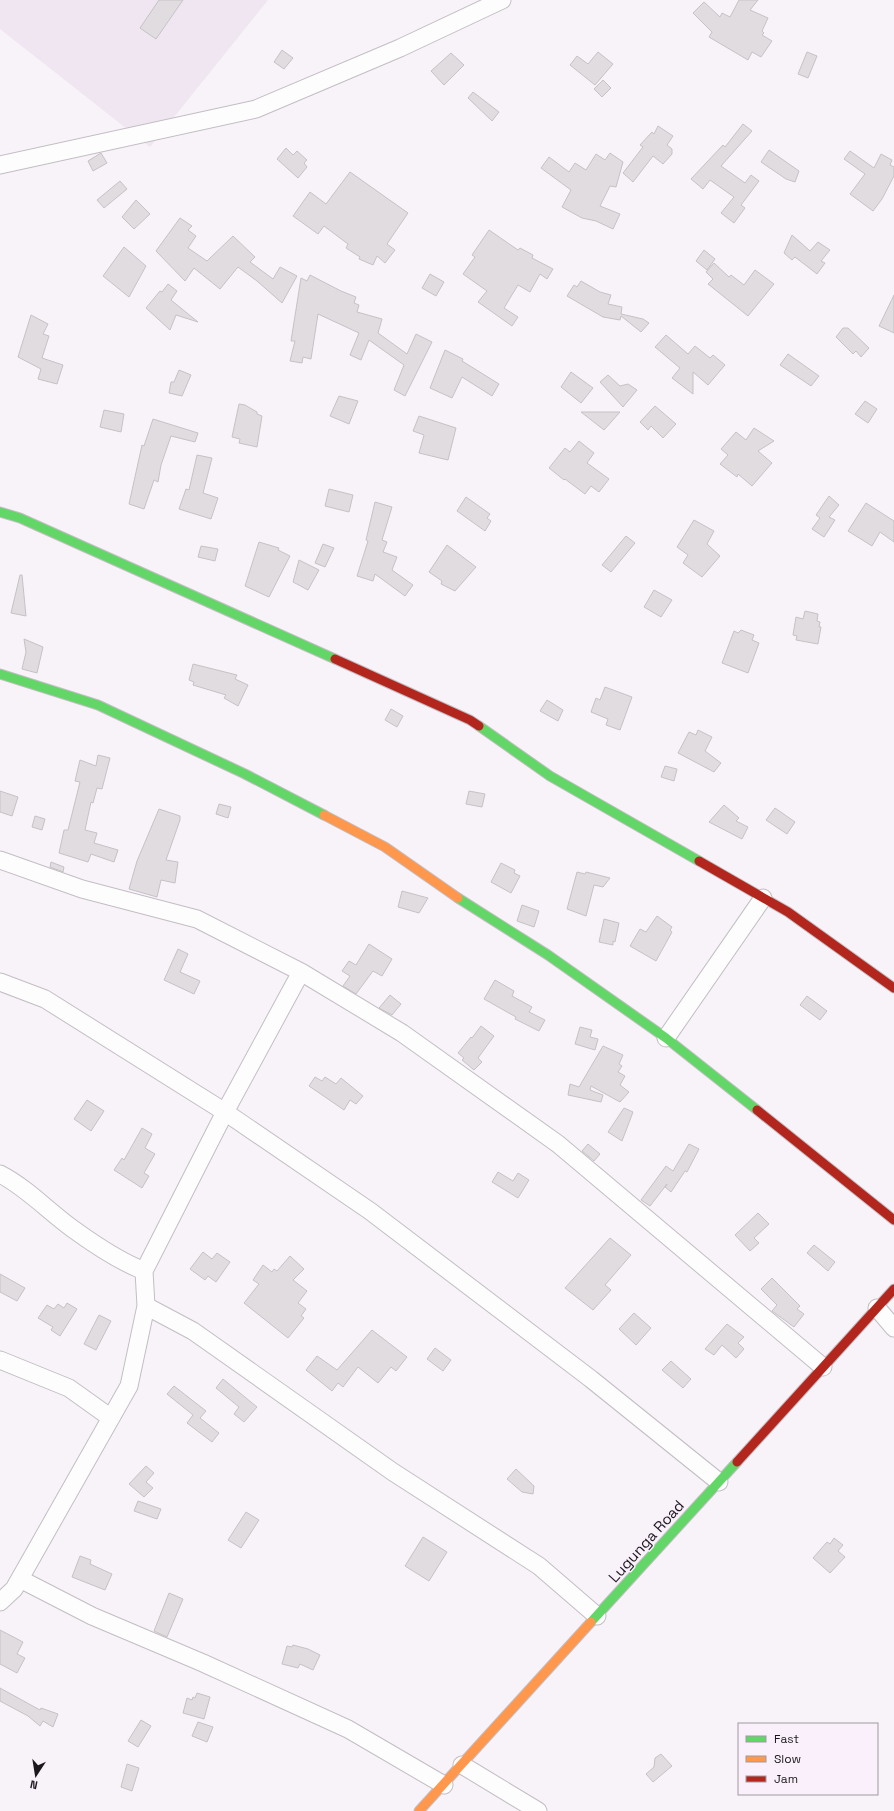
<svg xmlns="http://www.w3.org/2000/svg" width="894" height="1811" viewBox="0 0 894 1811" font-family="'Space Grotesk',sans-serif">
	<rect width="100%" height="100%" fill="#f8f3f8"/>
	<path fill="#f0e6f1" d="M0 0H268L150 147 0 29Z"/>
	<path fill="#e0dce0" stroke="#c5c2c6" d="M159 0H183L156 39 140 28Z
		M739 0H758L750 10 768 18 762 31 764 33 762 35 772 41 761 57 752 52 748 60 709 37 712 32 693 13 704 2 720 17 722 13 730 17Z
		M282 50 293 58 284 69 274 62Z
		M598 52 613 64 595 85 570 65 577 56 588 64Z
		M807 52 817 56 808 78 798 74Z
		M451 53 464 65 444 85 431 71Z
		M603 80 611 88 602 97 594 89Z
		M473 92 499 112 492 121 468 98Z
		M743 124 752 131 721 166 745 183 751 175 759 181 741 205 745 208 734 223 721 213 734 197 710 180 703 189 691 179 723 145 725 147Z
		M658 126 673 136 667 145 672 149V154L663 164 653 156 633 182 623 173 643 147 640 145 652 132 654 134Z
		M286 148 293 155 297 151 307 160 304 163 307 167 298 178 277 159Z
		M769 150 799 171 795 182 786 179 761 162Z
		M850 151 874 168 881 154 892 160 890 165 894 167V176L882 199 873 211 850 194 865 174 844 159Z
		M101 153 107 163 93 171 88 161Z
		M610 153 623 162 616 187 610 186 600 206 620 214 613 229 596 221 582 218 562 207 571 190 541 168 549 157 569 172 575 163 586 170 596 154 605 160Z
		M350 172 408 213 387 244 395 250 385 263 377 256 373 265 359 259 360 257 346 248 348 244 324 226 318 234 293 216 310 192 326 204Z
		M120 181 127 189 104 208 97 200Z
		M136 200 150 214 134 229 122 217Z
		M180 218 192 226 188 230 196 236 188 248 207 261 233 236 255 257 250 262 273 279 280 267 297 276 282 303 257 281 238 267 220 289 194 268 185 281 156 251Z
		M489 230 518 250 520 248 533 255 532 258 553 269 547 279 540 274 530 292 518 285 504 308 518 317 512 326 478 302 487 291 463 274 475 257 472 255Z
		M792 235 810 251 818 242 830 250 821 261 825 263 817 274 795 257 792 260 784 253Z
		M124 247 146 266 129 297 103 276Z
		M704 250 715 259 707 270 696 261Z
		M714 263 729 277 731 275 744 285 755 270 774 284 748 316 708 284 713 279 706 272Z
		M430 274 444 282 436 296 422 288Z
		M310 275 341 291 356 297 354 303 359 305 357 312 382 319 378 333 407 354 416 334 432 342 405 396 394 390 404 365 369 340 361 360 350 355 359 333 318 314 311 359 303 357 302 363 290 361 295 341H291L301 278 307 281Z
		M581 281 600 292 611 295 608 304 622 307 621 314 643 319 649 323 641 332 621 316 620 320 603 317 567 296 574 285 577 287Z
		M168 284 177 291 171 300 198 322 176 315 170 330 146 308 160 291 162 292Z
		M894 295V333L879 326Z
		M31 315 48 324 43 334 49 336 42 358 63 365 57 384 38 379 41 369 18 357Z
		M843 328H848L869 348 861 357 856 351 853 354 836 337Z
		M666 335 688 354 695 346 710 358 713 355 725 365 708 385 693 372V394L672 378 680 368 655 347Z
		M445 350 463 359 462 361 499 384 492 396 462 377 452 398 430 388Z
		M788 354 819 376 811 386 780 365Z
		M179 370 191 375 182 396 169 393 171 382H174Z
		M571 372 593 388 581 403 561 387Z
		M608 375 620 386 628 384 637 390 623 407 600 382Z
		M339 396 358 401 349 424 330 416Z
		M865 401 877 409 868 423 855 414Z
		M239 404 245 405 257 412V414L262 416 257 447 239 443 240 439 232 437Z
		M655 406 676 424 663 438 651 426 648 430 640 422Z
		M104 410 124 414 121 432 100 427Z
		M581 412H620L604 430Z
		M419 416 456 428 448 460 419 453 424 435 413 431Z
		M153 419 198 433 195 442 171 436 161 465 158 482 154 480 144 509 129 504 142 445 144 446Z
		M754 428 774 441 758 451 772 463 752 486 738 474 737 477 720 464 728 455 721 449 736 432 746 440Z
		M579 441 594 453 587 463 609 479 599 492 591 486 585 494 565 479 564 480 549 468 565 448 570 452Z
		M197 455 212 458 203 493 218 498 211 519 179 509 186 489 189 490Z
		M329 489 353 495 349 512 325 506Z
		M829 496 839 505 829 517 835 520 824 537 812 529 820 518 816 515Z
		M466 497 490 514 487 518 491 521 485 531 457 511Z
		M375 502 392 507 382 540 387 542 383 552 397 557 392 570 413 585 405 596 375 574 373 581 357 576 368 541 366 540Z
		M866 503 894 521V542L880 532 872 546 848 531Z
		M694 520 714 531 707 544 720 556 702 577 683 563 688 555 677 547Z
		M626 536 635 543 611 572 602 565Z
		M259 542 279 548 278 550 290 556 269 597 245 586Z
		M323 544 334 548 325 567 315 563Z
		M447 545 476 567 455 591 441 584 442 581 429 572Z
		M201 546 218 549 215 561 198 557Z
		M299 560 319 570 308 590 293 582Z
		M20 575H22L26 616 11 613Z
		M654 590 672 600 661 617 644 607Z
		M805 611 818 614 817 621 820 622 819 627H821L818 644 796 640 797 636 793 635 796 617 803 619Z
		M741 630 754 635 752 640 759 643 748 673 722 663 734 631 738 633Z
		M24 639 43 647 37 673 22 669 26 652Z
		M193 664 237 675 235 679 248 685 238 706 224 698 226 695 193 685 194 682 189 680Z
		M605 687 632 697 620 730 606 725 608 719 591 712 596 698 600 700Z
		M547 700 563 710 558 721 540 711Z
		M391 709 403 716 397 727 385 720Z
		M698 730 712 737 705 751 721 763 714 772 678 753 689 732 696 735Z
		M98 755 110 758 102 789 97 788 93 803 91 802 85 830 97 833 94 843 118 850 114 862 91 854 88 862 59 853 64 830H68L80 782 75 781 80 760 96 766Z
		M665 766 677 769 674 781 661 777Z
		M0 791 18 797 12 816 0 812Z
		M469 791 485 794 482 807 466 804Z
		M219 804 231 807 228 818 216 814Z
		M724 805 739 818 736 821 748 827 742 839 709 822Z
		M775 808 795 822 787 834 766 820Z
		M159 809 180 816V820L166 860 178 862 175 883 161 880 157 897 129 889 137 861Z
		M35 816 45 819 42 830 32 827Z
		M51 862 64 867 63 872 50 867Z
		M501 863 515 870 514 873 520 876 511 893 491 882Z
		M577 872 585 874 586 872 610 878 603 887 594 885 586 916 567 909Z
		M402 891 428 898 419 913 398 907Z
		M522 905 539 911 534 927 517 921Z
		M657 916 672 927 670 930 672 932 656 961 630 946 640 929 646 932Z
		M604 919 619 923 615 942 613 941V945L599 942Z
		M369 944 392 959 382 976 373 971 356 994 343 986 350 976 342 971 349 961 356 965Z
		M178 949 188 954 180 972 200 981 194 994 164 980Z
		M495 980 514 991 512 996 532 1007 529 1012 545 1020 539 1031 515 1019 516 1017 484 999Z
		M390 995 401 1004 392 1015 379 1008Z
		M807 996 827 1011 820 1020 800 1005Z
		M481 1026 494 1036 478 1058 482 1062 474 1070 462 1060 464 1058 458 1053 471 1037 472 1038Z
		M580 1027 592 1030 590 1037 598 1039 595 1050 575 1044Z
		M603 1046 623 1055 619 1064 622 1066 618 1072 625 1076 620 1085 629 1092 620 1102 591 1086 590 1090 603 1095 601 1102 568 1095 570 1084 579 1087Z
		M315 1077 322 1081 325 1077 336 1084 341 1078 363 1096 356 1104 350 1100 344 1110 309 1086Z
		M87 1100 104 1111 91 1131 74 1119Z
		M624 1108 633 1112 622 1141 608 1132Z
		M142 1128 152 1134 145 1148 155 1154 144 1173 149 1176 142 1188 114 1170 122 1158 124 1160Z
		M588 1144 600 1154 594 1161 582 1151Z
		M689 1144 699 1149 687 1172 685 1171 671 1192 665 1187 667 1184 650 1206 641 1200 666 1166 673 1171Z
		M498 1172 513 1181 518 1173 529 1180 518 1198 492 1182Z
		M758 1213 769 1224 754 1238 759 1243 750 1251 735 1235Z
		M610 1238 631 1255 605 1285 611 1290 593 1310 565 1288Z
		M814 1245 835 1262 828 1271 807 1253Z
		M203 1252 212 1259 217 1253 230 1262 216 1282 208 1276 205 1280 190 1269Z
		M290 1256 304 1269 293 1280 307 1291 298 1303 306 1309 301 1316 304 1318 288 1338 244 1303 259 1284 253 1280 263 1265 272 1272 274 1269 277 1271Z
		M0 1274 25 1288 17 1301 0 1292Z
		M772 1278 800 1306 797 1309 804 1314 794 1327 772 1311 777 1305 761 1289Z
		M67 1303 77 1309 60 1336 51 1330 53 1327 38 1318 47 1305 54 1309 58 1304 64 1308Z
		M634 1313 651 1328 636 1345 619 1329Z
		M99 1315 111 1321 96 1350 84 1344Z
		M727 1324 744 1337 738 1343 744 1349 736 1358 722 1345 714 1355 705 1349Z
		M372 1330 407 1357 396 1371 391 1367 378 1383 358 1367 343 1387 338 1383 332 1391 306 1370 317 1356 337 1370Z
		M435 1348 451 1360 443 1371 427 1359Z
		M671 1361 691 1379 683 1388 662 1370Z
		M223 1379 257 1407 244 1422 234 1414 239 1407 216 1388Z
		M174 1386 206 1411 200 1418 219 1433 212 1442 187 1423 193 1415 167 1394Z
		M146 1466 154 1473 146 1482 153 1488 144 1497 129 1484Z
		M516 1469 534 1486 533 1494 522 1492 507 1479Z
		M138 1501 161 1509 157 1519 134 1511Z
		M246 1512 259 1520 241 1548 228 1540Z
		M423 1537 447 1552 429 1581 405 1566Z
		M834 1538 843 1545 838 1551 845 1557 830 1573 813 1558 827 1542 830 1544Z
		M80 1556 91 1560 90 1564 112 1574 105 1590 72 1577Z
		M169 1593 183 1599 167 1637 154 1631Z
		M0 1630 23 1642 17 1654 25 1658 17 1673 0 1664Z
		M293 1645 308 1649 320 1655 313 1670 300 1664 298 1668 282 1664 287 1646 292 1647Z
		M0 1688 40 1710 41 1708 58 1714 53 1727 43 1721 40 1726 28 1716 0 1701Z
		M197 1693 210 1697 204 1719 183 1713 187 1698 192 1700 193 1697 195 1698Z
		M141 1720 151 1726 138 1747 128 1741Z
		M198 1722 213 1727 207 1742 192 1736Z
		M661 1754 672 1766 653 1782 646 1774 654 1767 655 1758Z
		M127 1764 139 1768 132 1791 121 1787Z"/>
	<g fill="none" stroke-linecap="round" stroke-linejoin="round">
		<g stroke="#c2bec3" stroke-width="19">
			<path id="street" d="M0 165 256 109 400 48 502 0
				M0 860 82 889 197 919 301 972 402 1033 558 1144 823 1367
				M0 982 45 999 225 1112 370 1211 591 1379 719 1482
				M666 1038 763 898
				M0 1174C27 1188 48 1211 73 1229 95 1245 119 1261 144 1271
				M146 1306 193 1331 393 1472 539 1566 597 1616
				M877 1308 894 1328
				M0 1360 69 1388 111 1418
				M20 1579 92 1616 203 1663 348 1729 444 1785
				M0 1602 14 1589 129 1386 146 1306 144 1271 225 1112 301 972
				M462 1765 538 1811"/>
		</g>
		<g stroke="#c2bec3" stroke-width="11">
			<path id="fast" d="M0 512 20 518 335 659
				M0 674 98 705 245 774 324 815
				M479 726 550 776 699 861
				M458 898 548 955 666 1038 757 1110
				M591 1622 737 1462"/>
		</g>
		<g stroke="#c2bec3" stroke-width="11">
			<path id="slow" d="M324 815 385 847 458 898
				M419 1811 591 1622"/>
		</g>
		<g stroke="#c2bec3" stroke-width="11">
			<path id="jam" d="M335 659 470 720 479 726
				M699 861 788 912 894 988
				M757 1110 894 1220
				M737 1462 894 1289"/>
		</g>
		<use href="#street" stroke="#fefdfe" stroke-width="17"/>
		<use href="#fast" stroke="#63d668" stroke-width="9"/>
		<use href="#slow" stroke="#ff974d" stroke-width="9"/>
		<use href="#jam" stroke="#b3261e" stroke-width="9"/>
	</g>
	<g text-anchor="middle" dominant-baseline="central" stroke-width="3" stroke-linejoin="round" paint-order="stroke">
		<g font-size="15" fill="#1b181b" stroke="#f9f0fb">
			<text transform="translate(646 1541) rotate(-48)">Lugunga Road</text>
		</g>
	</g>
	<rect x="738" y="1723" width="140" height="72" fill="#f9f0fb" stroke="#a09aa1"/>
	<rect x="746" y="1736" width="20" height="6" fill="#63d668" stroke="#a09aa1"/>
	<text x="774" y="1743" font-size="12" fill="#1b181b">Fast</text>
	<rect x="746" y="1756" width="20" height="6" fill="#ff974d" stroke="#a09aa1"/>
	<text x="774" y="1763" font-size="12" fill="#1b181b">Slow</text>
	<rect x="746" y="1776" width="20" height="6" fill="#b3261e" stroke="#a09aa1"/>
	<text x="774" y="1783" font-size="12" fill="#1b181b">Jam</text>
	<g transform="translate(36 1775) rotate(192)" stroke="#f9f0fb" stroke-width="3" paint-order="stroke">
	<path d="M0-3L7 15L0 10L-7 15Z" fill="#1b181b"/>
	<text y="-6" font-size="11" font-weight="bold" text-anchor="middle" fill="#1b181b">N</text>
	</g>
</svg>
